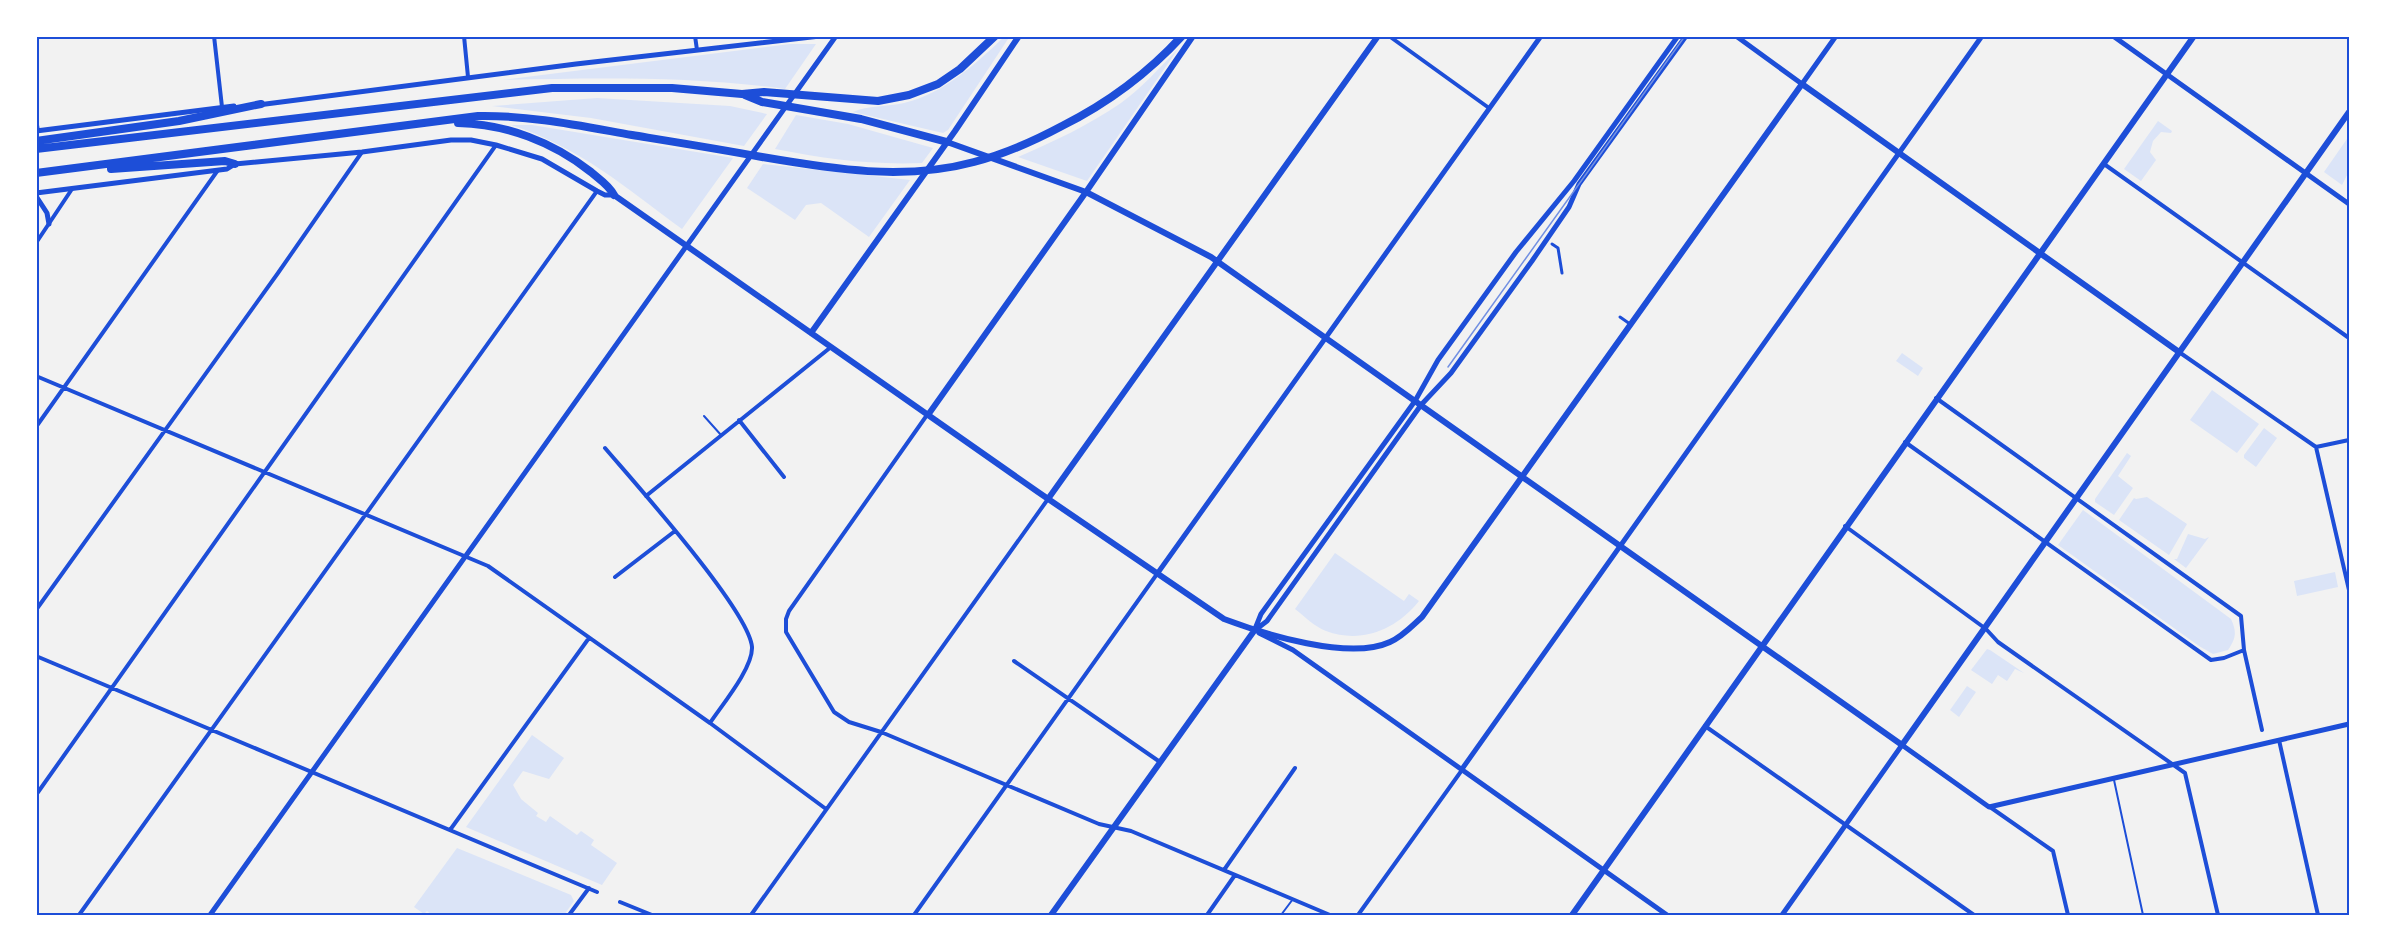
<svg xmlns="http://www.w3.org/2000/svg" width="2385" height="951" viewBox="0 0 2385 951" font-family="Inter,sans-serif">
	<rect width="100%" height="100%" fill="#f2f2f2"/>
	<path fill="#dbe4f7" d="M1005 36H1010L948 130 943 133 853 112C868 105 887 107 904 103 943 94 977 63 1005 36Z
		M790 44H816L785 89C691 76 596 78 502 80Z
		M1178 49 1087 181 1018 157C1053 142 1089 125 1121 103 1142 88 1160 67 1178 49Z
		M597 98 730 106 767 114 744 146 591 118 492 106Z
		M796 115 848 124 933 148 922 163C870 165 827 159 775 149Z
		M2158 121 2172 131 2171 133 2161 132 2153 141 2150 152 2156 160 2141 181 2124 169Z
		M511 125H532L733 158 682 229C625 187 579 147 511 125Z
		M2349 136V171L2342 185 2324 172Z
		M763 164 910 180 869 237 821 203 806 205 795 220 747 188Z
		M1902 353 1923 368 1918 376 1896 361Z
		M2212 390 2259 424 2237 453 2190 420Z
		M2264 428 2277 438 2256 467 2244 458V455Z
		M2127 453 2131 456 2118 476 2133 488 2114 515 2095 502V499Z
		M2147 497 2187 524 2169 555 2119 520 2134 498 2136 499Z
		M2083 510 2231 619C2237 632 2236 638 2228 650L2213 654 2199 646 2058 545Z
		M2188 534 2205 539 2209 537 2186 568 2174 559H2177Z
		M1335 553 1404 601 1409 594 1419 601C1396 630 1361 644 1326 631 1315 627 1304 616 1295 609Z
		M2335 572 2338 587 2297 596 2294 581Z
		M1987 649 1990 650 2024 673 2015 669 2007 681 1998 675 1992 684 1971 670Z
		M1967 686 1976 692 1959 717 1950 710Z
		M532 735 564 758 549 779 523 771 513 785 521 799 538 813 536 816 546 822 550 816 577 835 581 831 594 840 591 845 617 863 602 885 466 827Z
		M457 848 571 895 574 901 564 915H432L427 911 424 914 414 907Z"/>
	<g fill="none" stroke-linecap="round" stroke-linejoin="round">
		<path stroke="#1d4ed8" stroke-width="2" d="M704 416 721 435
			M2114 780 2143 915
			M1281 915 1293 899"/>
		<path stroke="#1d4ed8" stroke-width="3" d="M1552 244 1558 248 1562 273
			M1620 317 1630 324"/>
		<path stroke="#1d4ed8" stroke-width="4" d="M214 36 222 107
			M464 36 468 77
			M695 36 697 50
			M1389 36 1489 108
			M36 119 38 131
			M2104 164 2349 338
			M36 243 72 189
			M2179 352 2316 447
			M36 376 488 566 710 723 826 809
			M1936 398 2241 616 2244 650 2262 730
			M927 415 789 611 786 619V632L834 712 849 722 881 732 1099 824 1131 831 1330 915
			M739 420 784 477
			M36 427 218 170
			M1905 442 2211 660 2224 658 2244 650
			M2316 447 2349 590
			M2316 447 2349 440
			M605 448C633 481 749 610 752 647 753 668 722 705 710 723
			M646 496 831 347
			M1845 526 1986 629 1998 642 2185 773 2218 915
			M615 577 675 531
			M36 610 278 273 362 152
			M36 656 597 892
			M1014 661 1160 762
			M1705 726 1974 915
			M2279 740 2318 915
			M36 795 496 145
			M1990 807 2053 851 2068 915
			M450 830 589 638
			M1224 870 1295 768
			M620 902 652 915
			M79 915 597 191
			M569 915 589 888
			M751 915 1048 499
			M914 915 1157 574
			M1207 915 1235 875
			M1358 915 1462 770"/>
		<path stroke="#1d4ed8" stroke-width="5" d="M2113 36 2349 204
			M1802 84 1836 36
			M258 105 576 64 820 36
			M36 131 234 106
			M36 193 227 169 235 164 362 152 451 140H471L496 145 542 159 597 191 605 195H614
			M36 196 47 213 49 224
			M1157 574 1541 36
			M1462 769 1982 36
			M210 915 836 36
			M1782 915 1902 745"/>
		<path stroke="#1d4ed8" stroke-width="5" d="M1736 36 1802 84
			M1255 629 1261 614 1415 401 1438 360 1516 252 1574 181 1678 36
			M1254 631 1267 621 1421 405 1451 373 1532 261 1569 207 1579 184 1686 36
			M1259 633 1293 650 1667 915
			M1902 745 1989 807 2349 724"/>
		<path stroke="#1d4ed8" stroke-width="6" d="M947 142 1086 192 1211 257 1902 745 2349 112
			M614 195 1038 492 1224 619C1264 634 1349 661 1390 642 1402 637 1412 626 1422 617L1802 84 2179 352
			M811 333 955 131 1019 36
			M928 415 1086 192 1193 36
			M1048 499 1378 36
			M1051 915 1254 631
			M1572 915 2194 36"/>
		<path stroke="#1d4ed8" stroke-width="8" d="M745 95 762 102 861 119 947 142
			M458 123C506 124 553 142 591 172 599 179 609 185 614 195
			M36 141 179 121 261 104
			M36 149 552 88H672L742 94 764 92 878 101 909 95 938 84 960 69 995 36
			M111 169 225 161 235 164
			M36 173 478 116C530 115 581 126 632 135 675 142 719 149 762 157 832 169 904 181 974 162 1005 154 1034 141 1062 126 1106 104 1149 72 1182 36"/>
		<path stroke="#7290e2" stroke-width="1.5" d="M1448 367 1685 36"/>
	</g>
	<rect width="2385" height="951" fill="none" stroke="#ffffff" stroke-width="75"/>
	<rect x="38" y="38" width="2310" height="876" fill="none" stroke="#1d4ed8" stroke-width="2"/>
</svg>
